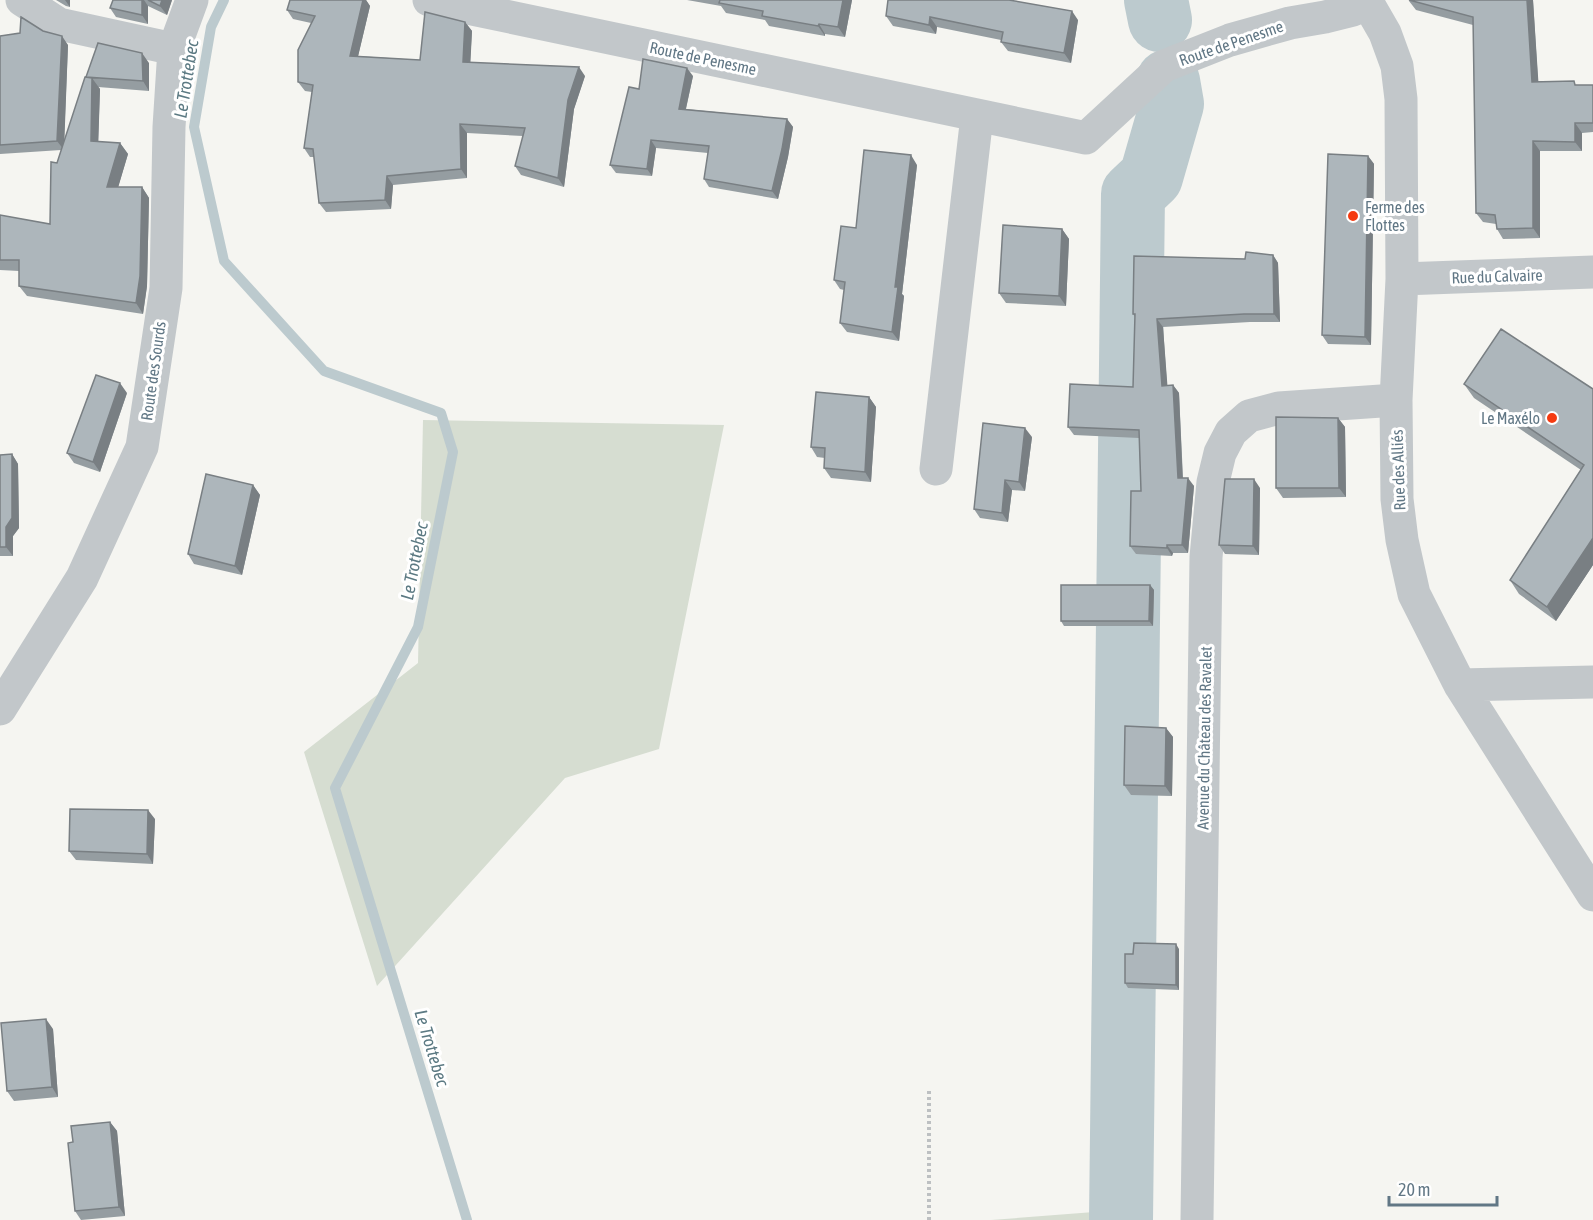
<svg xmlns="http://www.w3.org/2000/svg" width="1593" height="1220" viewBox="0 0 1593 1220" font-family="'Asap Condensed',sans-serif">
	<rect width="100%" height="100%" fill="#f5f5f1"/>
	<path fill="#d6ddd1" d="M423 420 724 425 659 749 565 778 377 986 304 752 418 663Z
		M1107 1211 1108 1220H991Z"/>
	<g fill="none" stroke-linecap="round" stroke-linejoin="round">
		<path stroke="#bccace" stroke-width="10" d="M224 0 211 27 194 127 224 261 324 371 441 413 453 452 418 627 335 788 467 1220"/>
		<path stroke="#bccace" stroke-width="64" d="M1156 0 1160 20
			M1121 1220 1133 194 1151 177 1172 104 1168 81"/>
		<path stroke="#bdc0c2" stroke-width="4" stroke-dasharray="3 3" stroke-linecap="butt" d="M929 1220V1091"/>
		<path stroke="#c2c7ca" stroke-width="33" d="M22 0 59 24 174 49
			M429 0 1086 138 1164 66 1230 40 1290 23 1325 17 1353 10 1368 2
			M1366 0 1385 33 1397 66 1401 99 1402 279 1396 400 1397 499 1402 540 1414 594 1460 685 1593 895
			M1402 279 1593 272
			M936 469 977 116
			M1460 685 1593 682
			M0 709 82 578 142 447 166 288 169 127 174 49 192 0
			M1197 1220 1206 557 1213 482 1220 453 1231 432 1249 416 1279 408 1396 400"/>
	</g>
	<path fill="#959da1" d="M56 0H70V7L66 6Z
		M113 0H172L167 15 148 6V24L116 17 110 8Z
		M290 0H366L370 6 358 56 420 60 465 22 472 31 470 62 585 76 574 109 564 187 521 175 515 166 523 136 467 133V178L393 185 391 209 326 212 319 203 314 157H310L304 148 312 92 305 91 298 82 311 23 293 19 287 10Z
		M687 0H852L845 37 825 34V36L769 26 765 20 726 13 721 6Z
		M1533 0 1538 81 1578 85H1593V132L1582 133V151H1540V238L1503 239 1497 229 1496 224 1483 222 1476 213 1473 25 1416 10 1409 1Z
		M886 16 1078 20 1071 63 1008 51 1001 42V40L937 27 936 34 893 26Z
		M43 31 68 45 64 141 87 77H86L149 63V91L98 87 100 89 98 142 120 143 128 154 118 187H142L149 198 147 286 143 314 27 296 19 286V271L0 270V215L50 224 57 163 61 150 0 154V36Z
		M693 76 686 109 787 119 793 127 788 157 778 199 709 187 704 179 708 153 656 148 652 176 616 173 610 165 639 89Z
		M1368 156 1374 164 1371 345 1328 344 1322 335Z
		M917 165 902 294 904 296 899 341 847 332 840 323 844 290 840 289 834 280 856 228Z
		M1062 229 1069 239 1066 306 1006 303 999 293Z
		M1273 255 1278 263 1280 322H1250L1163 327 1167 385H1173L1179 393 1183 478 1194 486 1188 553H1173L1172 556 1136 554 1130 546 1141 491 1139 438 1074 435 1068 427 1133 387 1135 317 1133 314 1245 259Z
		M1464 384 1593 389V565L1556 621 1519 594 1510 580 1581 470 1474 398Z
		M127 393 100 472 74 463 67 453Z
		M869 397 876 407 871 482 831 478 824 468 825 458 817 457 811 447Z
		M1338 418 1345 427 1346 497 1283 498 1276 488Z
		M1032 437 1025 491 1012 490 1008 522 980 518 974 509Z
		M12 454 18 464 19 528 13 536V556H0V455Z
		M253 485 260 495 242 575 194 564 188 554Z
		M1260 488 1259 555 1225 554 1219 545Z
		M1150 585 1154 590 1153 626H1064L1061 621Z
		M1166 728 1173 737 1172 796 1131 795 1124 785Z
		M155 819 153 864 76 860 69 851Z
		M1179 949V990L1128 988 1125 983 1133 954Z
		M53 1029 58 1097 14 1101 7 1091Z
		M110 1122 117 1131 125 1216 81 1220 75 1211 73 1142Z"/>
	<path fill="#797f83" d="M65 0H70V7Z
		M142 0H144L148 6V24L142 15Z
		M162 0H172L167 15 160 6Z
		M363 0H366L370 6 356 65 350 56Z
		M843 0H852L845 37 838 27Z
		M1527 0H1533L1539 91 1532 82Z
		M1072 11 1078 20 1071 63 1064 53Z
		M930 17 937 27 936 34 929 25Z
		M465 22 472 31 470 71 463 62Z
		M819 24 825 34V36L818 26Z
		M62 36 68 45 64 150 57 141Z
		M142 53 149 63V91L143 81Z
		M579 67 585 76 574 109 564 187 558 178 568 100Z
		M687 68 693 76 684 117 679 109Z
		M92 78 100 89 98 152 91 141Z
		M787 119 793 127 788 157 778 199 772 191Z
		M1575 123 1582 133V151L1575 142Z
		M460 124 467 133V178L461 169Z
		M651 140 656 148 652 176 647 169Z
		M1533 141 1540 151V238L1533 228Z
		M120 143 128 154 115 198 107 187Z
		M911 155 917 165 902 294 904 296 899 341 892 332 895 287Z
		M1368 156 1374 164 1371 345 1365 337Z
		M387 176 393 185 391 209 385 200Z
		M142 187 149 198 147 286 143 314 136 303Z
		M1062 229 1069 239 1066 306 1059 296Z
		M1273 255 1278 263 1280 322 1274 314Z
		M1157 319 1163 327 1168 393 1162 386Z
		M120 383 127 393 100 472 93 462Z
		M1173 385 1179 393 1183 486 1178 478Z
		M869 397 876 407 871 482 865 472Z
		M1338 418 1345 427 1346 497 1339 488Z
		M1025 428 1032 437 1025 491 1019 482Z
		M12 454 18 464 19 528 13 536V556L6 547V527Z
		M1188 478 1194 486 1188 553 1182 545Z
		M1254 479 1260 488 1259 555 1253 546Z
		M1005 480 1012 490 1008 522 1002 513Z
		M253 485 260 495 242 575 235 566Z
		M1593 538V565L1556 621 1547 607Z
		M1167 545 1173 553 1172 556 1167 548Z
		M1150 585 1154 590 1153 626 1149 621Z
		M1166 728 1173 737 1172 796 1165 786Z
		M148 810 155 819 153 864 147 854Z
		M1176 944 1179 949V990L1176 985Z
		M46 1019 53 1029 58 1097 52 1087Z
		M110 1122 117 1131 125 1216 119 1207Z"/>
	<path fill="#adb6bb" stroke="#797f83" stroke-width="1.5" d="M113 0H142V15L110 8Z
		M148 0H162L160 6Z
		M290 0H363L350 56 420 60 425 12 465 22 463 62 579 67 568 100 558 178 515 166 525 128 460 124 461 169 387 176 385 200 319 203 313 149 304 148 313 85 298 82V50L315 16 287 10Z
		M720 0H843L838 27 819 24 818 26 762 16 763 11 719 3Z
		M888 0H1009L1072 11 1064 53 1001 42 1003 32 930 17 929 25 886 16Z
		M1409 0H1527L1532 82 1574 81 1575 85H1593V123H1575V142L1533 141V228L1497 229 1495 215 1476 213 1473 17Z
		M21 17 43 31 62 36 57 141 0 145V36L20 33Z
		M98 43 142 53 143 81 86 77Z
		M643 59 687 68 679 109 787 119 782 149 772 191 704 179 709 146 651 140 647 169 610 165 629 87 639 89Z
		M85 77 92 78 91 141 120 143 107 187H142L140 276 136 303 19 286V260H0V215L50 224 51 162 57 163Z
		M864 150 911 155 895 287H898L892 332 840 323 845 282 834 280 841 226 856 228Z
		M1328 154 1368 156 1365 337 1322 335Z
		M1003 225 1062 229 1059 296 999 293Z
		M1246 252 1273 255 1274 314H1244L1157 319 1162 386 1173 385 1178 478H1188L1182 545H1167V548L1130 546 1131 491H1141L1139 430 1068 427 1070 384 1133 387 1135 314H1133L1134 256 1245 259Z
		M1501 329 1593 389V538L1547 607 1510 580 1584 465 1464 384Z
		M96 375 120 383 93 462 67 453Z
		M816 392 869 397 865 472 824 468 825 448 811 447Z
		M1276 417 1338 418 1339 488H1276Z
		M983 423 1025 428 1019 482 1005 480 1002 513 974 509Z
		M12 454V518L6 527V547H0V455Z
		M206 474 253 485 235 566 188 554Z
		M1225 479H1254L1253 546 1219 545Z
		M1061 585H1150L1149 621H1061Z
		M1125 726 1166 728 1165 786 1124 785Z
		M70 809 148 810 147 854 69 851Z
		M1134 943 1176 944V985L1125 983V954H1133Z
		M46 1019 52 1087 7 1091 1 1023Z
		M110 1122 119 1207 75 1211 68 1143 73 1142 71 1126Z"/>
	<g fill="#f53b11" stroke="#fff" stroke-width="2">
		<circle cx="1353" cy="216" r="6"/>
		<circle cx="1552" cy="418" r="6"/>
	</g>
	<g text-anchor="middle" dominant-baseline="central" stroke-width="6" stroke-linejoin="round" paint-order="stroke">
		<g font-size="16" fill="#617785" stroke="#fff">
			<text transform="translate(1231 43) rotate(-19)">Route de Penesme</text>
			<text transform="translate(703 58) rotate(12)">Route de Penesme</text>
			<text transform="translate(1497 276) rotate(-2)">Rue du Calvaire</text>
			<text transform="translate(153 371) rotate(-82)">Route des Sourds</text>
			<text transform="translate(1398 470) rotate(-92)">Rue des Alliés</text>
			<text transform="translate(1204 738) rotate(-89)">Avenue du Château des Ravalet</text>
		</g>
		<g font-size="16" fill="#617785" stroke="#fff" text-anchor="start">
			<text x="1365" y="207">Ferme des<tspan x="1365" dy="18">Flottes</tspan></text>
			<text x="1540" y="418" text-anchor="end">Le Maxélo</text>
		</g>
		<g font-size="18" font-style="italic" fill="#5c7a83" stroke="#fff">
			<text transform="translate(186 79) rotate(-81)">Le Trottebec</text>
			<text transform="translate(414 561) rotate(-79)">Le Trottebec</text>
			<text transform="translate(432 1048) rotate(73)">Le Trottebec</text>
		</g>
	</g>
	<path d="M1389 1196v9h108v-9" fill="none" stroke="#617785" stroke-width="3"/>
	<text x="1398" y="1196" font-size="18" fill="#617785" stroke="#ffffff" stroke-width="4.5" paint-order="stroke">20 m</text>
</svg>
